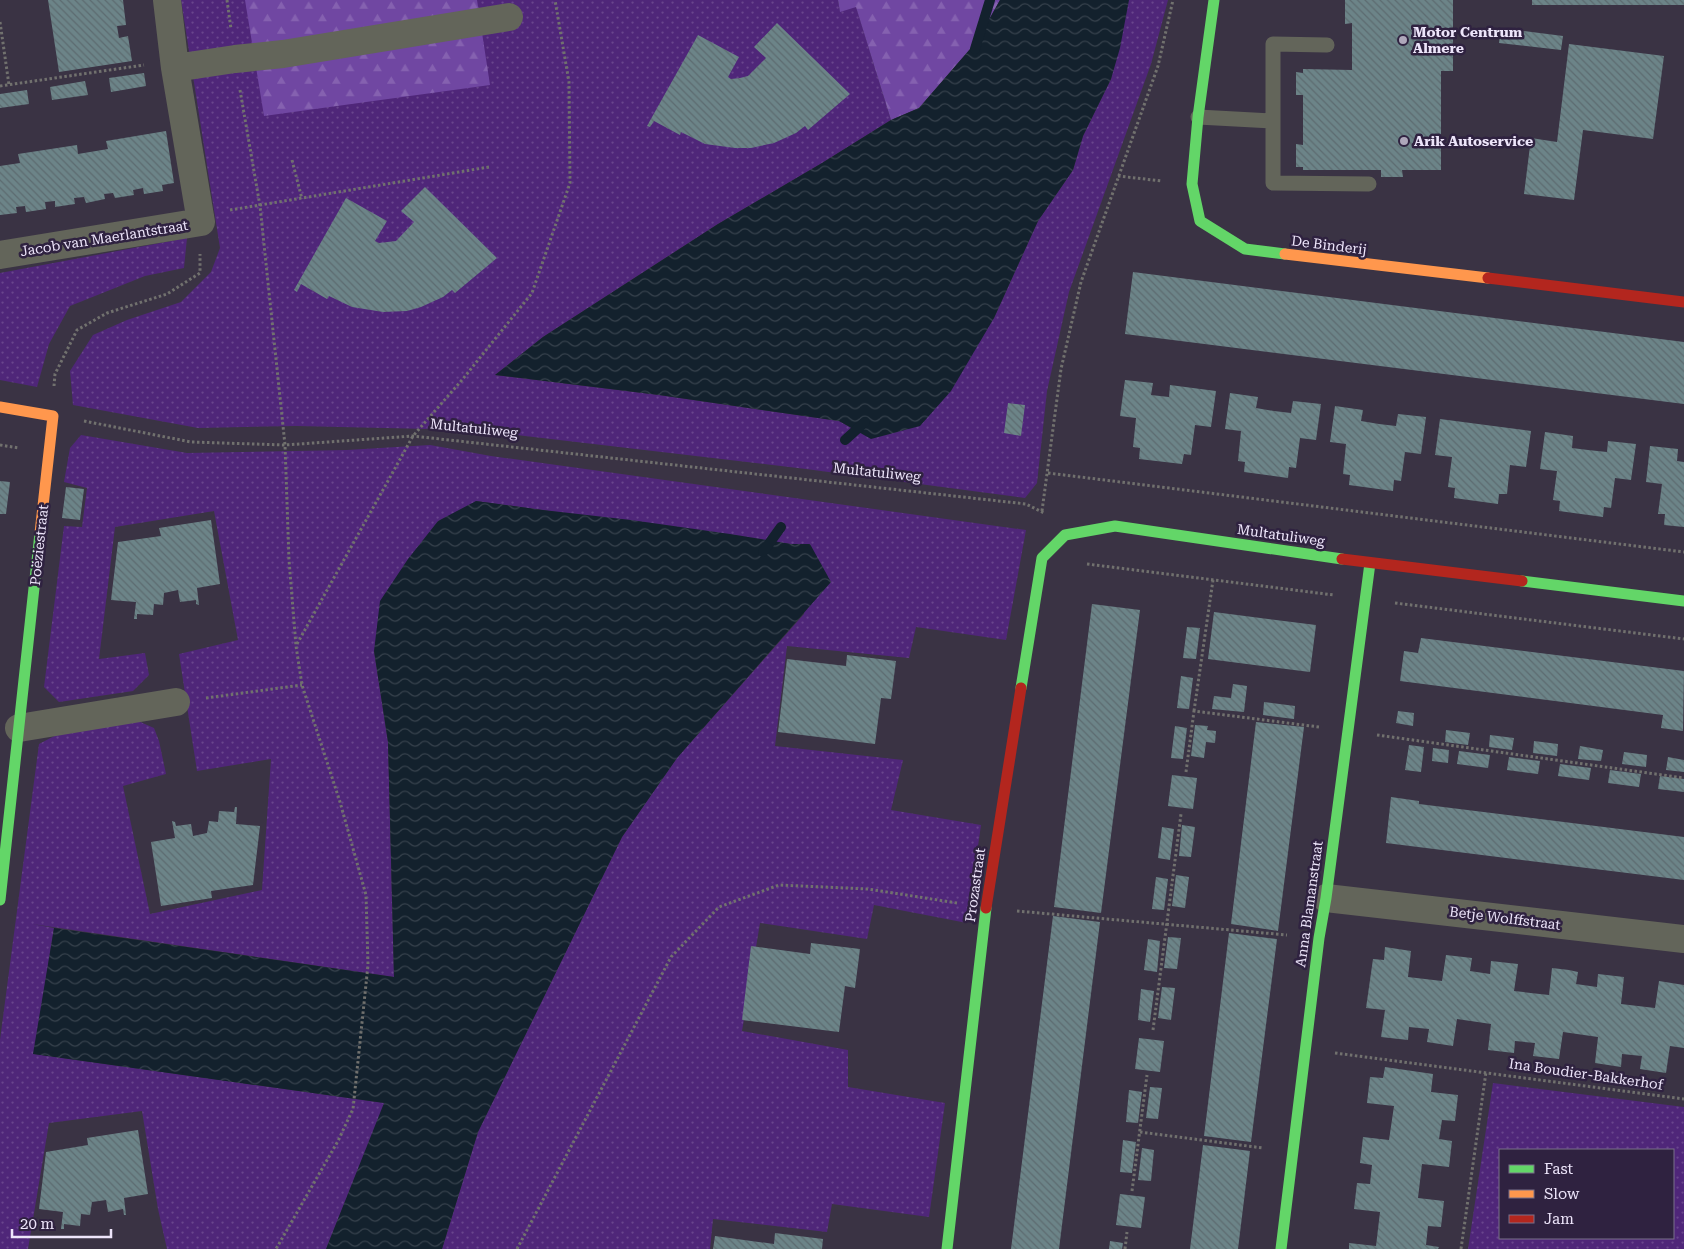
<svg xmlns="http://www.w3.org/2000/svg" width="1684" height="1249" viewBox="0 0 1684 1249" font-family="'Roboto Serif',serif">
	<defs>
		<pattern id="grass-dots" width="8" height="8" patternUnits="userSpaceOnUse" patternTransform="scale(1.25)"><rect width="8" height="8" fill="#4f2679"/><path d="M2 2h.1M6 6h.1" fill="none" stroke="#69458d" stroke-width="1.8" stroke-linecap="round"/></pattern>
		<pattern id="forest-firs" width="22" height="20" patternUnits="userSpaceOnUse" patternTransform="scale(1.25)"><rect width="22" height="20" fill="#7047a2"/><path d="M5 1l3.5 6h-7zM16 11l3.5 6h-7z" fill="#8561b0"/></pattern>
		<pattern id="water-waves" width="16" height="10" patternUnits="userSpaceOnUse" patternTransform="scale(1.25)"><rect width="16" height="10" fill="#13212d"/><path d="M0 5q4-4 8 0t8 0" fill="none" stroke="#36414c"/></pattern>
		<pattern id="building-back-hatch" width="6" height="6" patternUnits="userSpaceOnUse" patternTransform="scale(1.25)"><rect width="6" height="6" fill="#6c8488"/><path d="M-1 5l2 2M0 0l6 6M5-1l2 2" fill="none" stroke="#5d6b70"/></pattern>
	</defs>
	<rect width="100%" height="100%" fill="#3a3344"/>
	<path fill="url(#grass-dots)" fill-rule="evenodd" d="M181 0H838L840 11 856 6 891 120 822 163 718 224 543 337 495 375 659 395 839 421 854 429 994 318 1038 221 1073 170 1083 136 1111 79 1128 0H1168L1151 64 1069 292 1047 391 1037 483 1025 498 806 469 474 430 296 426 198 428 73 405 70 371 93 335 127 320 181 302 211 272 220 248Z
		M187 238 184 268 145 276 70 306 49 344 37 387 0 380V273Z
		M81 435 187 453 347 450 430 445 491 456 1026 530 1006 640 916 627 909 658 787 646 775 746 903 760 891 810 981 825 967 923 874 905 867 939 760 923 742 1031 848 1050V1087L945 1103 929 1217 832 1204 827 1232 713 1219 710 1249H442L478 1132 622 837 677 758 804 614 810 544H791L476 501 374 651 388 742 394 977 32 924 54 928 34 1054 385 1103 326 1249H167L158 1209 142 1111 49 1123 28 1249H0V1040L39 744 64 731 138 721 154 728 159 741 166 774 123 786 150 914 262 890 271 759 197 771 179 654 238 640 214 511 115 527 99 659 145 653 149 675 133 691 59 702 44 687 64 526 82 527 87 488 64 482 70 448Z
		M1493 1083 1684 1107V1249H1468ZM1500 1150H1673V1238H1500Z"/>
	<path fill="url(#forest-firs)" d="M245 0H477L490 85 264 116Z
		M838 0H1000L977 41 919 108 891 120 856 7 840 12Z"/>
	<path fill="url(#water-waves)" d="M1000 0H1129L1120 48 1111 79 1083 136 1073 170 1038 221 994 318 951 391 920 426 871 439 839 421 659 395 495 375 543 337 718 224 822 163 891 120 919 108 977 41Z
		M476 501 543 510 631 520 730 534 791 544H810L831 582 677 758 622 837 478 1132 442 1249H326L384 1103 33 1054 54 928 394 977 388 742 374 651 380 601 408 559 438 521Z"/>
	<g fill="none" stroke-linecap="round" stroke-linejoin="round">
		<path stroke="#13212d" stroke-width="10" d="M975 49 990 0
			M845 440 865 422
			M763 552 781 527"/>
	</g>
	<path fill="url(#building-back-hatch)" d="M48 0H123L126 25 117 26 119 38 128 36 132 61 59 72Z
		M1345 0H1453V71H1441V170H1402L1403 177H1381V170H1303V167H1296V144L1303 145V95H1296V72L1303 73V69L1352 70V23L1345 24Z
		M1532 0H1684V5H1532Z
		M777 23 850 94 808 130 805 126 796 133 774 143 751 148H735L705 144 681 132 680 135 654 121 650 127 647 126 698 35 739 57 728 77 731 79 740 78 748 76 766 58 754 47Z
		M1501 28 1563 36 1561 50 1499 43Z
		M1569 44 1664 56 1653 139 1583 130 1574 200 1524 194 1531 138 1557 142Z
		M144 73 146 86 111 92 109 78Z
		M85 81 88 95 52 100 50 87Z
		M27 90 29 104 0 108V94Z
		M166 131 174 183 162 185 163 191 144 194 143 188 133 190 134 195 115 198 113 193 104 194 105 199 86 203 84 197 74 198 75 204 55 207V201L45 202 46 209 26 212 25 206 16 207 17 213 0 215V166L20 163 18 154 77 145 78 154 108 149 106 141Z
		M425 187 497 258 455 293 452 290 443 297 421 307 407 311 383 312 352 307 329 296 327 299 301 284 297 292 294 290 346 198 387 221 375 241 379 243 396 241 414 222 401 211Z
		M1133 272 1684 342V404L1125 334Z
		M1125 380 1153 383 1151 395 1169 397 1170 385 1216 391 1211 427 1195 425 1191 455 1184 454 1182 464 1139 459 1140 448 1133 447 1136 418 1120 416Z
		M1230 393 1258 397 1256 408 1274 411 1291 413 1293 401 1321 404 1316 440 1300 438 1296 468 1289 467 1288 478 1244 472 1245 462 1238 461 1241 431 1225 429Z
		M1008 403 1025 405 1021 436 1004 433Z
		M1335 406 1363 410 1361 421 1379 424 1396 426 1398 414 1426 417 1421 454 1405 452 1401 481 1394 480 1393 491 1349 485 1350 475 1343 474 1346 444 1330 442Z
		M1440 419 1531 431 1526 467 1510 465 1507 494H1499L1498 504 1454 498 1455 488 1448 487 1452 457 1435 455Z
		M1545 432 1573 436 1572 448 1588 450 1607 452 1608 441 1636 444 1631 480 1615 478 1611 508 1604 507 1603 517 1559 511 1560 501 1553 500 1557 471 1540 469Z
		M1650 446 1678 449 1677 461 1684 462V527L1664 525 1665 514H1658L1662 484 1646 482Z
		M0 481 10 482 6 514H0Z
		M66 487 84 489 80 520 62 518Z
		M211 520 220 584 197 588 199 605 196 604V600L180 602 178 590 164 593 163 605 154 604 153 615 137 614V619H134L136 602 111 600 118 542 161 536 159 528Z
		M1092 604 1140 610 1101 913 1054 907Z
		M1214 612 1316 625 1310 672 1208 659Z
		M1187 627 1200 628 1196 659 1183 658Z
		M1421 638 1684 671 1683 731 1661 728 1663 715 1400 681 1404 651 1418 653Z
		M847 655 896 661 891 699 881 698 875 744 778 732 787 659 846 666Z
		M1181 676 1193 678 1189 709 1177 708Z
		M1233 684 1247 686 1244 712 1212 709 1214 696 1231 698Z
		M1264 702 1295 706 1294 719 1263 715Z
		M1398 711 1414 713 1413 726 1396 723Z
		M1256 722 1304 727 1278 931 1231 924Z
		M1195 725 1208 726 1207 730 1216 731 1215 743 1206 742 1204 758 1191 756Z
		M1175 726 1187 728 1183 759 1171 758Z
		M1446 730 1470 733 1468 745 1445 742Z
		M1490 735 1514 738 1512 750 1489 747Z
		M1534 741 1558 744 1557 756 1533 753Z
		M1409 745 1424 747 1421 772 1405 770Z
		M1580 746 1603 750 1601 761 1578 759Z
		M1433 748 1449 750 1448 763 1432 761Z
		M1459 751 1490 755 1488 768 1457 764Z
		M1624 752 1647 755 1646 767 1622 764Z
		M1509 757 1540 761 1538 774 1507 770Z
		M1668 757 1684 760V772L1666 770Z
		M1560 764 1591 768 1589 780 1558 776Z
		M1610 770 1641 774 1639 787 1608 783Z
		M1172 775 1197 778 1193 809 1168 806Z
		M1660 776 1684 779V792L1658 789Z
		M1391 797 1419 801V804L1684 837V880L1386 843Z
		M235 807H237L236 824 260 826 253 885 211 891 212 898 161 906 151 842 175 838 172 821 175 822 176 826 191 824 193 836 207 833 209 821 218 822 219 811 234 812Z
		M1182 825 1195 827 1191 857 1179 856Z
		M1162 827 1174 829 1170 860 1158 858Z
		M1176 875 1189 877 1185 908 1172 906Z
		M1156 877 1168 879 1164 910 1152 909Z
		M1053 916 1100 922 1062 1225 1059 1249H1011Z
		M1229 933 1277 939 1251 1142 1204 1136Z
		M1168 937 1181 938 1177 969 1164 968Z
		M1148 939 1160 941 1157 972 1144 970Z
		M811 943 860 949 855 988 845 986 839 1032 742 1020 751 946 810 954Z
		M1385 947 1411 951 1408 977 1442 981 1446 955 1472 958 1470 971 1490 974 1491 961 1518 964 1514 991 1549 995 1552 968 1569 970 1578 972 1576 984 1597 987 1598 974 1624 977 1621 1004 1655 1008 1659 981 1684 985V1048L1670 1046 1666 1073 1640 1069 1642 1056 1622 1054 1621 1067 1595 1063 1598 1037 1563 1032 1559 1059 1533 1056 1535 1043 1515 1041 1514 1053 1488 1050 1491 1024 1457 1019 1453 1046 1427 1042 1429 1029 1409 1027 1408 1040 1381 1037 1385 1010 1366 1008 1373 959 1384 960Z
		M1162 987 1175 988 1171 1020 1158 1018Z
		M1141 989 1154 991 1150 1022 1138 1020Z
		M1139 1038 1164 1041 1160 1072 1135 1069Z
		M1385 1067 1433 1074 1431 1092 1458 1095 1455 1121 1442 1120 1439 1139 1452 1141 1449 1167 1422 1164 1418 1198 1444 1201 1441 1227 1428 1226 1426 1245 1439 1247 1438 1249H1349V1243L1376 1246 1380 1212 1354 1209 1357 1183 1370 1184 1372 1165 1360 1163 1363 1137 1389 1140 1394 1106 1367 1103 1370 1077 1383 1078Z
		M1150 1087 1162 1088 1158 1119 1146 1118Z
		M1129 1090 1142 1092 1138 1123 1126 1122Z
		M138 1130 148 1194 124 1198 126 1215H124L123 1209 108 1212 106 1200 92 1202 90 1215 81 1214 80 1226 64 1224V1229H61L63 1212 39 1209 46 1152 88 1145 87 1138Z
		M1123 1140 1136 1142 1132 1173 1120 1172Z
		M1203 1145 1250 1151 1238 1249H1190Z
		M1142 1148 1154 1150 1151 1181 1138 1180Z
		M1120 1194 1145 1197 1141 1228 1116 1225Z
		M775 1233 823 1239 822 1249H713L715 1236 774 1244Z
		M1110 1241 1123 1243 1122 1249H1109Z"/>
	<g fill="none" stroke-linecap="round" stroke-linejoin="round">
		<path stroke="#71716e" stroke-width="3" stroke-dasharray="2.5 2.5" stroke-linecap="butt" d="M227 0 231 29
			M0 22 9 85
			M0 86 144 65
			M240 90 260 206 285 445 289 560 296 646 302 685 340 802 366 895 368 965 353 1109 338 1141 276 1249
			M292 160 302 199
			M1118 176 1162 181
			M230 210 489 167
			M54 386 55 374 77 330 107 313 167 294 200 273V254
			M84 421 191 442 285 445 413 436 1026 504 1044 513
			M0 445 19 448
			M1048 473 1684 552
			M1042 511 1061 369 1081 282 1158 66 1173 0
			M1087 564 1334 595
			M1395 603 1684 639
			M297 644 413 436 462 380 532 293 570 183 569 82 555 0
			M206 698 302 685
			M1194 711 1213 580
			M1377 735 1684 778
			M1186 772 1194 711 1319 727
			M1017 911 1287 935
			M1153 1030 1181 814
			M1335 1053 1684 1099
			M1140 1132 1263 1148
			M1132 1191 1147 1075
			M517 1249 671 957 719 907 779 885 868 889 957 903
			M1125 1249 1127 1232
			M1461 1249 1486 1072"/>
		<path stroke="#63655a" stroke-width="15" d="M1327 45 1273 44V183L1369 184
			M1198 117 1273 121"/>
		<path stroke="#63655a" stroke-width="28" d="M175 68 235 59 283 54 509 17
			M0 255 201 222 175 68 167 0
			M19 728 176 702
			M1326 898 1684 939"/>
		<path stroke="#63d668" stroke-width="11" d="M1214 0 1198 117 1192 184 1200 221 1245 249 1285 254
			M1522 581 1684 601
			M1021 688 1042 558 1065 535 1115 526 1342 559
			M0 900 40 533
			M947 1249 986 908
			M1281 1249 1319 938 1326 898 1370 563"/>
		<path stroke="#ff974d" stroke-width="11" d="M1285 254 1488 278
			M0 407 53 416 40 533"/>
		<path stroke="#b3261e" stroke-width="11" d="M1488 278 1684 302
			M1342 559 1522 581
			M986 908 1021 688"/>
	</g>
	<g fill="#aea7ba" stroke="#2f2240" stroke-width="2">
		<circle cx="1403" cy="40" r="5"/>
		<circle cx="1404" cy="141" r="5"/>
	</g>
	<g text-anchor="middle" dominant-baseline="central" stroke-width="5" stroke-linejoin="round" paint-order="stroke">
		<g font-size="14" font-weight="bold" fill="#ede5fa" stroke="#2f2240" text-anchor="start">
			<text x="1413" y="32">Motor Centrum<tspan x="1413" dy="16">Almere</tspan></text>
			<text x="1414" y="141">Arik Autoservice</text>
		</g>
		<g font-size="14" fill="#ede5fa" stroke="#2f2240">
			<text transform="translate(104 238) rotate(-9)">Jacob van Maerlantstraat</text>
			<text transform="translate(1329 245) rotate(7)">De Binderij</text>
			<text transform="translate(474 428) rotate(6)">Multatuliweg</text>
			<text transform="translate(877 472) rotate(6)">Multatuliweg</text>
			<text transform="translate(1281 535) rotate(8)">Multatuliweg</text>
			<text transform="translate(39 545) rotate(-84)">Poëziestraat</text>
			<text transform="translate(975 885) rotate(-82)">Prozastraat</text>
			<text transform="translate(1309 904) rotate(-82)">Anna Blamanstraat</text>
			<text transform="translate(1505 918) rotate(7)">Betje Wolffstraat</text>
			<text transform="translate(1586 1074) rotate(8)">Ina Boudier-Bakkerhof</text>
		</g>
	</g>
	<rect x="1499" y="1149" width="175" height="90" fill="#2f2240" stroke="#7b708a"/>
	<rect x="1509" y="1165" width="25" height="8" fill="#63d668" stroke="#7b708a"/>
	<text x="1544" y="1174" font-size="15" fill="#ede5fa">Fast</text>
	<rect x="1509" y="1190" width="25" height="8" fill="#ff974d" stroke="#7b708a"/>
	<text x="1544" y="1199" font-size="15" fill="#ede5fa">Slow</text>
	<rect x="1509" y="1215" width="25" height="8" fill="#b3261e" stroke="#7b708a"/>
	<text x="1544" y="1224" font-size="15" fill="#ede5fa">Jam</text>
	<path d="M12 1229v8h99v-8" fill="none" stroke="#ede5fa" stroke-width="2.5"/>
	<text x="20" y="1229" font-size="15" fill="#ede5fa" stroke="#2f2240" stroke-width="4" paint-order="stroke">20 m</text>
</svg>
